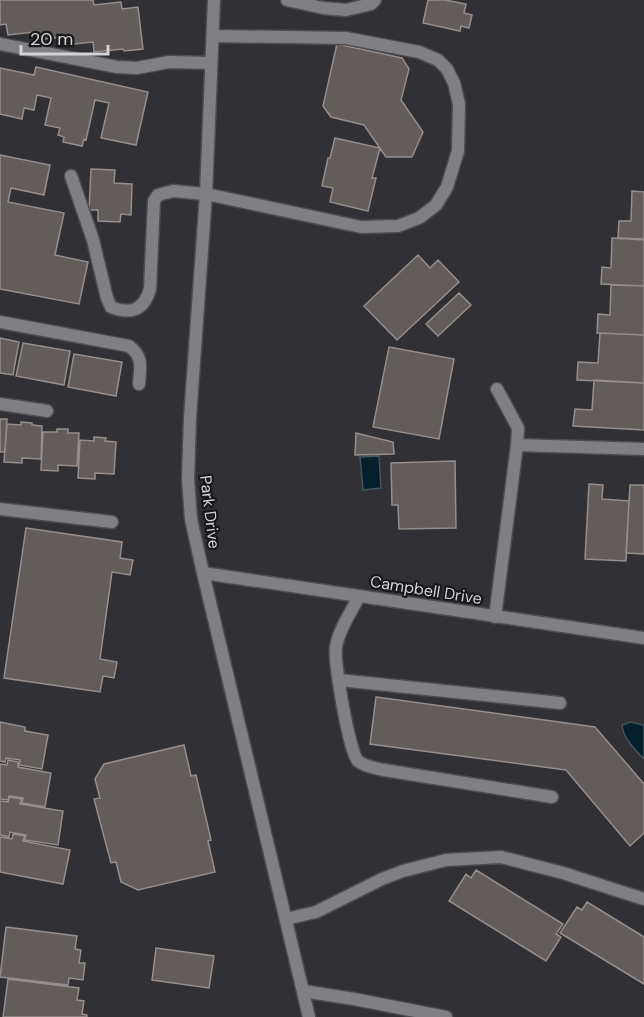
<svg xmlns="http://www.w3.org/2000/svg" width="644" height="1017" viewBox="0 0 644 1017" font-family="'DM Sans',sans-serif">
	<rect width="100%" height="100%" fill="#313034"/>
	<path fill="#061f2d" stroke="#44555f" stroke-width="1.5" d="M379 456 381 488 363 490 360 457Z
		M630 722 644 725V759C635 750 623 738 622 725Z"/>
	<path fill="#625c5a" stroke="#958e8d" stroke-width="1.5" d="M0 0H93L94 5 121 2 122 9 138 7 143 49 124 51 123 49 94 52 93 42 65 45 64 37 35 40 34 32 8 35 6 24 0 25Z
		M428 0H445L466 4 464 13 472 15 469 28 461 26 460 31 423 23Z
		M337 44 402 58 409 69 401 100 423 132 412 157H386L364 125 331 117 323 106Z
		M36 67 148 92 136 145 101 138 109 103 95 100 86 140 84 139 82 146 63 142 64 137 58 135 60 128 45 125 51 98 37 95 34 110 24 108 22 119 0 114V68L34 75Z
		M335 138 380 148 372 178H376L368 211 330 202 333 188 322 186 328 158H330Z
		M0 155 50 165 44 195 11 188 8 202 64 213 55 255 88 262 79 304 0 289Z
		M91 169 115 170 114 183 132 184 131 215 121 214 120 222 98 221V210H89Z
		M632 191 644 192V239L618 238 619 221H631Z
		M612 238 644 240V286L601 284 602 267 611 268Z
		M418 255 430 268 438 260 459 282 397 340 364 306Z
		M611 285 644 286V335L597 333 598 314 610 315Z
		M459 293 471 305 438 336 426 324Z
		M600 333 644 335V383L577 380 578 362 598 363Z
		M0 338 19 342 13 375 0 373Z
		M23 343 70 351 64 385 16 376Z
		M389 347 454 359 439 439 373 427Z
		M74 354 122 362 116 396 68 387Z
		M594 380 644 383V430L573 426 575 409 592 410Z
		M0 419H7L5 452H0Z
		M21 422 32 423V425L42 426 41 459 22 458V463L4 462 7 424 21 425Z
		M57 429H68V433H79L77 466 58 465V471L41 470 43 432H57Z
		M356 433 393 442 394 454 355 455Z
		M94 437 106 438 105 441 116 442 114 474 95 473V479L78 478 80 440 94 441Z
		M455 461 456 528 399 529 398 505H392L391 463Z
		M589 484 603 485 602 499 629 501 626 561 585 559Z
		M630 485H644V554L626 553Z
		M26 528 122 542 120 558 133 560 130 575 112 572 100 659 117 662 114 678 103 676 100 692 4 678Z
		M376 697 595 727 644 784V833L630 846 566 770 370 744Z
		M0 722 25 727V731L48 735 42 769 19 765 20 760 6 758 5 762 0 761Z
		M184 745 191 776 196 775 211 840 208 841 215 872 138 890 121 882 116 862 111 863 94 799 100 798 95 779 104 764Z
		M8 760 18 762V767L51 773 45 807 22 803 23 798 9 796 8 800 0 799V764L7 765Z
		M9 797 22 799 20 804 63 811 58 845 25 840 26 835 10 832 9 837 0 835V801L8 802Z
		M13 834 25 836 23 841 70 850 63 884 0 872V837L12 839Z
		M476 870 563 924 556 934 561 937 546 961 449 901 466 874 471 878Z
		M587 902 644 937V984L560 933 577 907 582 910Z
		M6 927 77 936 75 949 81 950 79 963H85L83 980 69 978 68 985 0 977Z
		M156 948 214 956 209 988 152 980Z
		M8 979 79 988 77 1000 84 1001 82 1014 87 1015V1017H3Z"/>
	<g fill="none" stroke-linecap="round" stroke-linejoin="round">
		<g stroke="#4d4c50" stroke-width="15">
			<path id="lane" d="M206 194 361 227 398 226 419 218 436 205 447 187 458 151 459 104 454 83 447 69 438 60 419 52 346 38 213 36
				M303 991 354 999 446 1017"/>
		</g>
		<g stroke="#4d4c50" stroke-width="15">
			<path id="street" d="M214 0 206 194 190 418 188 479 191 519 203 573 309 1017
				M287 0 323 8 346 10 371 4 375 0
				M0 44 117 67 137 68 169 62 211 63
				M71 176 93 240 107 298 111 307C131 315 144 310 150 289L154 201 158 195 173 191 206 194
				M0 322 129 346C144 357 140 368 139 384
				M497 389 518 428 517 445
				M0 404 47 411
				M0 509 112 522
				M203 573 644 638
				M359 596C352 611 338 631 336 647 334 662 349 752 358 761 365 767 376 768 384 770L552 797
				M495 617 517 445 644 449
				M339 680 560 703
				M286 919 316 912 382 879 403 871 446 860 501 857 563 873 644 899"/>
		</g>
		<use href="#lane" stroke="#807f84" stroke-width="12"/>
		<use href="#street" stroke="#807f84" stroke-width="12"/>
	</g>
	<g text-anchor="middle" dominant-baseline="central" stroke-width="4.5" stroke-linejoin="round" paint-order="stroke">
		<g font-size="16" fill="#d3d2d5" stroke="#19181a">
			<text transform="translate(210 512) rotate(83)">Park Drive</text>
			<text transform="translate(426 590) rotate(9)">Campbell Drive</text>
		</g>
	</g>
	<path d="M21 45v9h87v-9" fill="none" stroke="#d3d2d5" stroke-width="3"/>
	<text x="30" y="45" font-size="18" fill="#d3d2d5" stroke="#19181a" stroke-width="4.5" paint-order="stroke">20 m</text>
</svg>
